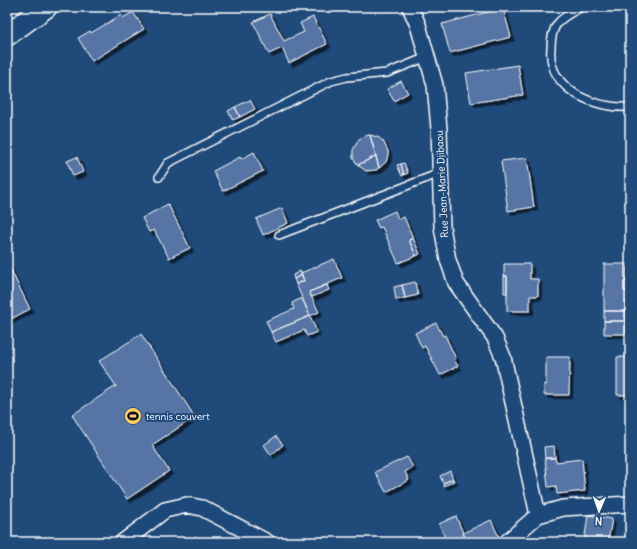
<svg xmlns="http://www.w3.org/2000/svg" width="637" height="549" viewBox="0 0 637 549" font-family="Delius,sans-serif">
	<defs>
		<filter id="shadow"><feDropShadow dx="3.5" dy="3.5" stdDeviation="0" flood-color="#0009"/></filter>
	</defs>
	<rect width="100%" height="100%" fill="#1f4a7a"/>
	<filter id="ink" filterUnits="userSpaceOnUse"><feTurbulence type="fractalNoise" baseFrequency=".025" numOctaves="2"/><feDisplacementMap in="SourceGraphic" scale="8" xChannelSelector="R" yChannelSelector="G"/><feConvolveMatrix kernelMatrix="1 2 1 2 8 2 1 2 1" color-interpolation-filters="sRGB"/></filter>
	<g filter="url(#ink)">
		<path fill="#5675a5" stroke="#fff" filter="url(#shadow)" d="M503 8 511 37 450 53 442 24Z
			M133 12 144 29 92 61 78 38 90 31 91 33 121 15 123 18Z
			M270 14 284 41 304 32 300 23 313 17 327 44 289 63 282 48 269 54 253 22Z
			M518 65 523 95 471 103 466 73Z
			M401 81 408 93 394 101 387 89Z
			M250 100 255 109 240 117 235 107Z
			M235 107 240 117 233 120 228 111Z
			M368 135H370L376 156 358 165 353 158V150L359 139Z
			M370 135 378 137 383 141 388 151V156L386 162 379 168Z
			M254 152 263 171 223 191 213 171 240 157 241 159Z
			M376 156 379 168 376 170 366 171 358 165Z
			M77 157 83 172 73 176 67 161Z
			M527 158 534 207 508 211 501 161Z
			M404 163 408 173 404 175 401 164Z
			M401 164 404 175 402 176 397 165Z
			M168 204 190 248 169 258 154 230 149 232 142 218Z
			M282 208 288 223 263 235 256 219Z
			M395 211 398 219 404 217 413 238 409 240 416 256 398 263 382 227 379 228 375 220Z
			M413 238 420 254 416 256 409 240Z
			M334 259 342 278 309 292 319 312 310 316 296 284 304 281 301 273Z
			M7 262 30 309 7 321Z
			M504 264H530V279H538V296H530V311H507V276H504Z
			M604 264H627L626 281 624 282V291H629V301H626V311H604Z
			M300 271 302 275 294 279 293 275Z
			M302 275 304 281 296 284 294 279Z
			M504 276H507V293H504Z
			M629 281V291H624V282Z
			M415 282 418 295 405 298 402 285Z
			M327 285 329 290 312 297 309 292Z
			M402 285 405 298 396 300 394 287Z
			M302 298 310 316 271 332 266 321 294 309 292 303Z
			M604 311H626V321H604Z
			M310 316 317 332 307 336 304 330 276 342 271 332Z
			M604 321H626V334H604Z
			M436 323 443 336 445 335 456 359 454 360 458 366 440 375 425 346 422 348 415 333Z
			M141 334 195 417 152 445 169 471 127 499 72 415 116 386 99 361Z
			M546 357H570L569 395H544V384L546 385Z
			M617 357H630V395H617Z
			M276 436 283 445 271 455 264 445Z
			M554 446 555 458H545L544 447Z
			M407 457 413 467 405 472 409 480 386 492 375 472Z
			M545 458H555L556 462 582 459 585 491 557 494 556 486 548 487Z
			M450 471 453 479 443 483 440 476Z
			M453 479 454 481 444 486 443 483Z
			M588 515 612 519 608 542H584Z
			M456 516 463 533 467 542H447L439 524Z
			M491 520 500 539 494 542H467L463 533Z"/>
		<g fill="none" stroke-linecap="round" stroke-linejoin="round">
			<g stroke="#fff" stroke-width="10">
				<path id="service" d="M582 7C573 12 563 16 557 24 552 31 551 40 551 48 547 90 595 109 630 107
					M159 177 168 163 331 81 347 77 387 73 427 57
					M279 235 440 173"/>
			</g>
			<g stroke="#fff" stroke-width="18">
				<path id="minor" d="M410 7 418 25 435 85 439 129 442 227 448 260 456 283 495 338 503 357 538 515
					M123 542 165 510 187 505 202 508 267 542
					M507 542 538 515 563 508 630 504"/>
			</g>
			<g stroke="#fff" stroke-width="24">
				<path id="secondary" d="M7 35 46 7"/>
			</g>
			<use href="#service" stroke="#1f4a7a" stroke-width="7"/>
			<use href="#minor" stroke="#1f4a7a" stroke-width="15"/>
			<use href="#secondary" stroke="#1f4a7a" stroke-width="21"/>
		</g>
	</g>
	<defs>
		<g id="stadium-disc" transform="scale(0.9)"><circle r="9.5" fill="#ffd166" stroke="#1f4a7a"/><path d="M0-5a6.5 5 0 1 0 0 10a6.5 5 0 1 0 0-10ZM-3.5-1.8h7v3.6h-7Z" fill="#111"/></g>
	</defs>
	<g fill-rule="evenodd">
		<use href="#stadium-disc" x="133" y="416"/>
	</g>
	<g text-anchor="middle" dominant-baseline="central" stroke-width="4" stroke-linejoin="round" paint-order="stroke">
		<g font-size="10" fill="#fff" stroke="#1f4a7a">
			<text transform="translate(442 184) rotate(-93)">Rue Jean-Marie Djibaou</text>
		</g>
		<g font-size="10" fill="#fff" stroke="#1f4a7a" text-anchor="start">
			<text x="146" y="416">tennis couvert</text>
		</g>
	</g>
	<rect width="637" height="549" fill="none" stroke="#1f4a7a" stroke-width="24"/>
	<rect x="12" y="12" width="613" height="525" fill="none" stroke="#fff" stroke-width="1.5" filter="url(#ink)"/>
	<g transform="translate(599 511) rotate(182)" stroke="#1f4a7a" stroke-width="3" paint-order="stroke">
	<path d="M0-3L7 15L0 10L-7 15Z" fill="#ffffff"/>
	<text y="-6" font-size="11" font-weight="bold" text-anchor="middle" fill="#ffffff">N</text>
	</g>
</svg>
